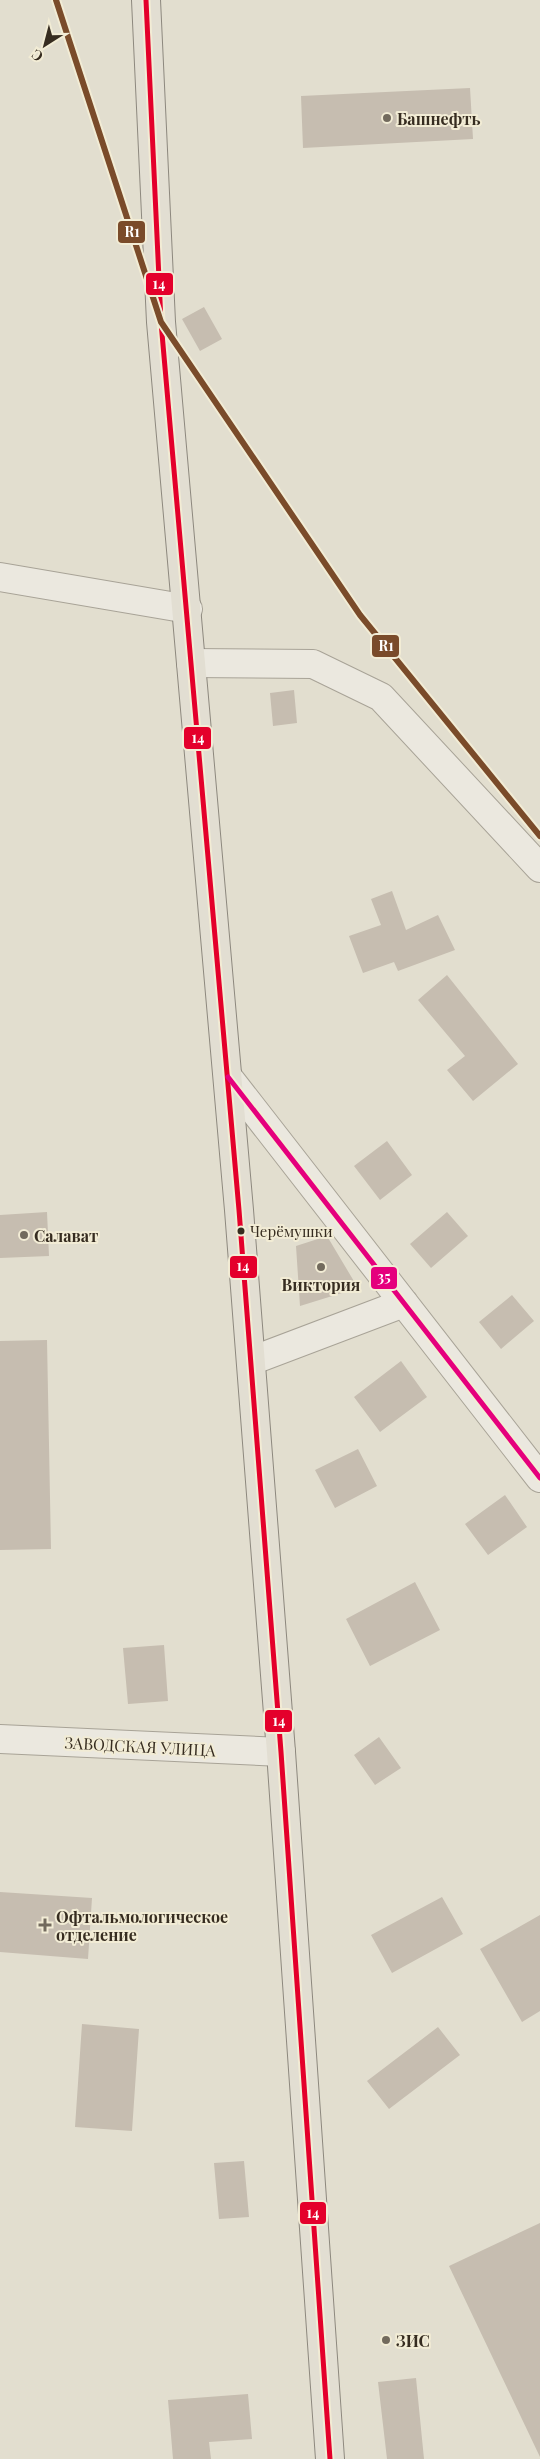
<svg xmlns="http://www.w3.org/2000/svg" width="540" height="2459" viewBox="0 0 540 2459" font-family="'Playfair Display',serif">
	<rect width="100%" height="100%" fill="#e2decf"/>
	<path fill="#c6bdb0" d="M470 88 473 139 303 148 301 96Z
		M204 307 222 339 200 351 182 319Z
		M294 690 297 723 273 726 270 693Z
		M392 891 406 930 438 915 455 950 398 971 394 962 363 973 349 936 381 925 371 899Z
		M447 975 518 1064 473 1101 447 1070 465 1056 418 1000Z
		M387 1141 412 1175 380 1200 354 1166Z
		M47 1212 49 1256 0 1258V1215Z
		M447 1212 468 1236 431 1268 410 1244Z
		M327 1236 358 1288 300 1306 296 1246Z
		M512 1295 534 1321 501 1349 479 1322Z
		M47 1340 51 1549 0 1550V1341Z
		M401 1361 427 1397 380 1432 354 1397Z
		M358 1449 377 1486 335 1508 315 1470Z
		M505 1495 527 1527 488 1555 465 1524Z
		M415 1582 440 1630 370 1666 346 1619Z
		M164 1645 168 1701 128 1704 123 1648Z
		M379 1737 401 1768 375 1785 354 1755Z
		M0 1892 92 1898 88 1959 0 1952Z
		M442 1897 463 1934 392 1973 371 1935Z
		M540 1915V2011L522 2022 480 1949Z
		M82 2024 139 2029 132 2131 75 2127Z
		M438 2027 460 2055 389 2109 367 2081Z
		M244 2161 249 2217 219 2219 214 2163Z
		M540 2223V2457L449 2266Z
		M416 2378 424 2459H387L378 2382Z
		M248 2394 252 2439 209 2442 211 2459H173L168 2400Z"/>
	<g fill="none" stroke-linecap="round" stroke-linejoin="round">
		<g stroke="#a8a397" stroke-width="30">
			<path id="minor" d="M0 577 188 609
				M191 663 313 664 381 697 540 868
				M228 1077 540 1478
				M251 1361 404 1303
				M0 1739 281 1752"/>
		</g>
		<g stroke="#8d887e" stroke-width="30">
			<path id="major" d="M146 0 161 322 239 1210 281 1752 330 2459"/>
		</g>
		<use href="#minor" stroke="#ebe8df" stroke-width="28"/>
		<use href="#major" stroke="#e2ded2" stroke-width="28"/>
		<g stroke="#f2ecd5" stroke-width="9">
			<path id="bus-1" d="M146 0 161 322 239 1210 281 1752 330 2459"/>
		</g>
		<g stroke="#f2ecd5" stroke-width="9">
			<path id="bus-2" d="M228 1077 540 1478"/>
		</g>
		<use href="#bus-1" stroke="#e4002b" stroke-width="5"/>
		<use href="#bus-2" stroke="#e5007d" stroke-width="5"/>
		<g stroke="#f2ecd5" stroke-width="10">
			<path id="rail-1" d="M56 0 161 322 360 615 540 836"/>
		</g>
		<use href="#rail-1" stroke="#7a4b2a" stroke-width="6"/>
	</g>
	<g fill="#726a5d" stroke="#f2ecd5" stroke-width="2">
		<circle cx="387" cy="118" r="5"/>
		<circle cx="24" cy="1235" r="5"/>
		<circle cx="321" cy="1267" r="5"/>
		<path d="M42.5 1917.5h5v5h5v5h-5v5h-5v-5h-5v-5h5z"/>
		<circle cx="386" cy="2340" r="5"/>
	</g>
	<circle fill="#362c20" stroke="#f2ecd5" stroke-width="2" cx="241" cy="1231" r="4.5"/>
	<g text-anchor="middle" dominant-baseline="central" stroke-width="4" stroke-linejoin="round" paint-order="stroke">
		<g font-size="15" fill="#362c20" stroke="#f2ecd5" text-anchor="start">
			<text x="250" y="1231">Черёмушки</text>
		</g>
		<g font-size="16" font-weight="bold" fill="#362c20" stroke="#f2ecd5" text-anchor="start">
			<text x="397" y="118">Башнефть</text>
			<text x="34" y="1235">Салават</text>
			<text x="321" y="1284" text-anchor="middle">Виктория</text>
			<text x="56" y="1916">Офтальмологическое<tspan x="56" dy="18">отделение</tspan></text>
			<text x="396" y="2340">ЗИС</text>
		</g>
		<g font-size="16" fill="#362c20" stroke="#f2ecd5">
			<text transform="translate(140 1746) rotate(3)">ЗАВОДСКАЯ УЛИЦА</text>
		</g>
	</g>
	<g stroke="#f2ecd5" stroke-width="2">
		<rect x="117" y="220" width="29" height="24" rx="5" fill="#7a4b2a"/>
		<rect x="145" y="272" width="29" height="24" rx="5" fill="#e4002b"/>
		<rect x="371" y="634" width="29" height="24" rx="5" fill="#7a4b2a"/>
		<rect x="183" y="726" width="29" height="24" rx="5" fill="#e4002b"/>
		<rect x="229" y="1255" width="29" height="24" rx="5" fill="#e4002b"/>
		<rect x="370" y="1266" width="28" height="24" rx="5" fill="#e5007d"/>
		<rect x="264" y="1709" width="29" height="24" rx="5" fill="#e4002b"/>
		<rect x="299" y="2201" width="28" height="24" rx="5" fill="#e4002b"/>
	</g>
	<g font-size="14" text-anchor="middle" font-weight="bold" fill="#fff">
		<text x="132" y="237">R1</text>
		<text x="159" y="289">14</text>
		<text x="386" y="651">R1</text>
		<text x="198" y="743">14</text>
		<text x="243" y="1271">14</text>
		<text x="384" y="1282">35</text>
		<text x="279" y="1726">14</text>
		<text x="313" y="2218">14</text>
	</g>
	<g transform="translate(45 45) rotate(216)" stroke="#f2ecd5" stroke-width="4" paint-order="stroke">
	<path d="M0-4L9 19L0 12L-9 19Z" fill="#362c20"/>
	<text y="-8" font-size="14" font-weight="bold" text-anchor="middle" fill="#362c20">С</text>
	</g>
</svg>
